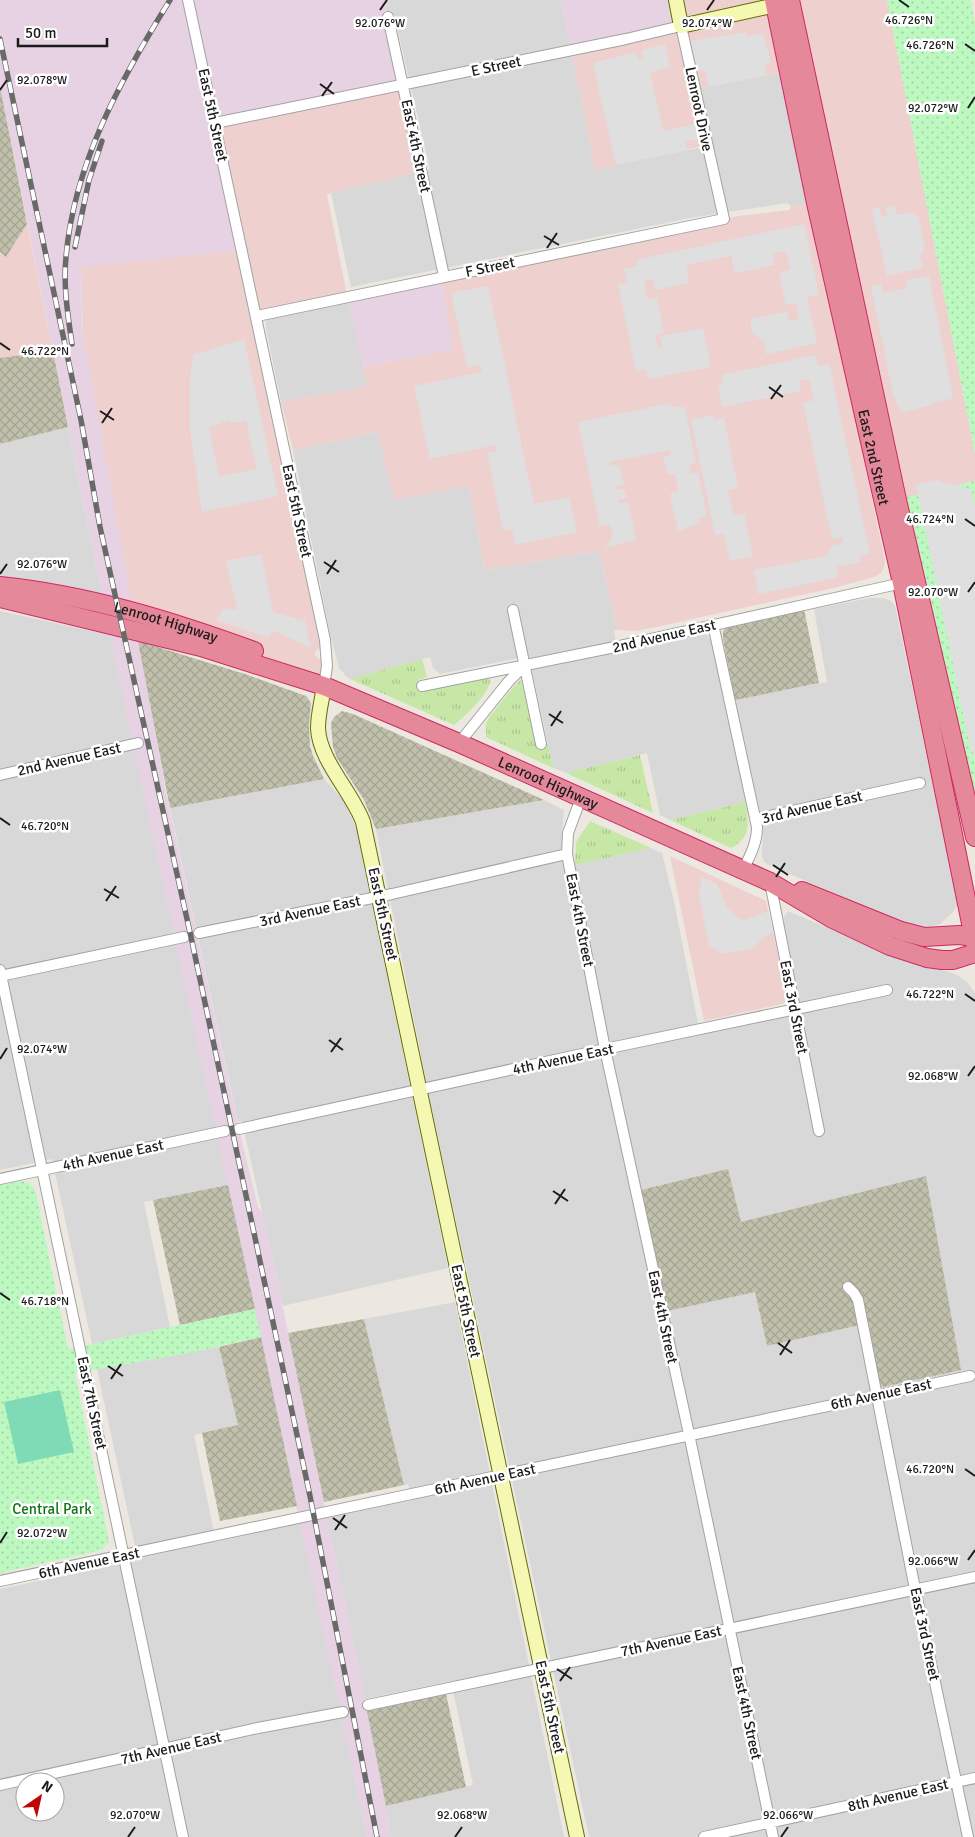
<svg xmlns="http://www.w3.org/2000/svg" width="975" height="1837" viewBox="0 0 975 1837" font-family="Signika,sans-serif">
	<defs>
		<pattern id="construction-cross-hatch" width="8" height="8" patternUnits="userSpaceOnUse" patternTransform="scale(1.25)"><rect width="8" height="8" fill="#c0c0ac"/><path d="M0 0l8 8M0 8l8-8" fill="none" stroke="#a4a493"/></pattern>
		<pattern id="grass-tufts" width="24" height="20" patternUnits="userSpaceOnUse" patternTransform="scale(1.25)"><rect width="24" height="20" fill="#c7e7a6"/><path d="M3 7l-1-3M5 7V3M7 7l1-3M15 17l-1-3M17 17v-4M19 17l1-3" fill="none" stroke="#aac68e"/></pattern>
		<pattern id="park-dots" width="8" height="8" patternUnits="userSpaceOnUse" patternTransform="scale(1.25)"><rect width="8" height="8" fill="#bcf8c0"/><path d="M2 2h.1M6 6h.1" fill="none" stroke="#a1d4a4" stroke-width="1.8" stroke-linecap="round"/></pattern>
	</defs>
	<rect width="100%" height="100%" fill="#ece8e0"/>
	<path fill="#d9d8d8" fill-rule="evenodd" d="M385 0H561L595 169 713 145 701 88 781 73 810 204 791 206 788 203 695 217 351 287 331 193 430 169 394 15 387 12Z
		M348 299 368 386 281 402 266 328V321L268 318Z
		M68 427 102 595 0 576V444Z
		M378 432 469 486 485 570 599 551 617 630 614 631 617 651 704 632 711 640 724 701 827 682 814 609 870 598H883L891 601 895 606 956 895 958 904 953 912 940 924 928 927 913 926 895 920 767 864 764 862 762 856 763 824 757 799 670 820 660 815 647 753 566 773 553 768 529 656 440 674 433 668 430 657 350 679 346 676 339 668 330 633 293 450Z
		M0 611 110 635 228 1185 144 1202 170 1327 92 1344 52 1159 0 1170Z
		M324 779 344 801 356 828 448 1268 283 1306 242 1121 238 1122 170 808Z
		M544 800 564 810 562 832 566 867 651 848 662 853 675 906 700 1034 800 1013 784 926V917L788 911 918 966 947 971 957 975 967 982 975 993V1837H589L430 1100 376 829ZM728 1169 741 1222 961 1370 879 1382 870 1323 767 1346Z
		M455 1302 564 1837H391L386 1806 473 1785 451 1681 365 1699 327 1518 413 1500 408 1484 404 1485 364 1319Z
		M219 1347 238 1426 194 1435 216 1542 301 1523 367 1837H0V1589L138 1560 97 1369ZM25 1782H55V1812H25Z"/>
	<path fill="#eed0cf" d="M676 0H774L781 73 695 89 707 145 595 170 571 50Z
		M798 0H887L975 454V481L897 500Z
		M403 85 419 172 327 194 347 296 257 315 325 640 314 654 327 666 324 686 262 654 133 615 83 337 81 266 242 250 215 123Z
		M810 204 885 561 884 568 881 573 874 577 834 588 656 627 636 631 617 630 599 551 485 570 469 486 394 500 378 432 293 450 281 402 367 386 363 367 453 349 441 280 738 216 790 210 791 206Z
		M27 224 53 351 0 358V252L6 257Z
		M670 856 766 901 787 996 785 1002 782 1004 704 1021Z"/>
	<path fill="#e6d2e2" d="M0 0H385L387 12 403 85 215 123 243 250 81 267 82 328 167 797 239 1129 258 1207 263 1213 380 1770 391 1837H367L120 684 0 87Z
		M561 0H676L681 26 571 50Z
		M441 280 454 349 363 367 348 299Z"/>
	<path fill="url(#construction-cross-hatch)" d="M0 87 27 224 6 257 0 252Z
		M53 351 68 427 0 444V358Z
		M804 609 819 683 735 700 723 639V631L728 626Z
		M138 641 248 675 306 696 311 703 309 724 310 746 313 756 324 779 170 808Z
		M342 711 353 714 544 800 376 829 364 800 337 758 333 747 331 723 334 717Z
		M728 1169 741 1222 926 1176 961 1370 883 1387 879 1382 869 1323 767 1346 755 1292 667 1311 641 1190Z
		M228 1185 255 1309 180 1325 153 1200Z
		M364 1319 404 1485 324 1502 288 1333Z
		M261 1337 297 1506 220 1521 202 1433 238 1425 219 1347Z
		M446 1694 466 1787 386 1806 367 1711 403 1702Z"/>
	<path fill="url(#grass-tufts)" d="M422 659 427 677 418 680 421 690 487 678 490 679C491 693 465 716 454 725L350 679Z
		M521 680 536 745 548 744 553 768 486 737V725L488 719 514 686Z
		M640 755 653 813 566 773Z
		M745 802C749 821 752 838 731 848L670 820Z
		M590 821 651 848 575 865 576 842Z"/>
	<path fill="url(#park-dots)" d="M887 0H971L975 23V454Z
		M975 481V820L903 498Z
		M21 1181 29 1183 35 1189 68 1349 255 1309 261 1337 185 1354 75 1373 109 1542 102 1550 0 1573V1185Z"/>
	<path fill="#7fdbb6" d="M60 1390 74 1452 18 1464 4 1402Z"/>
	<path fill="#dfdfdf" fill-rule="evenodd" d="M746 32 747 37 763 33 771 63 764 66 767 75 709 87 705 70H698L690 41Z
		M665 44 670 67 650 73 663 131 696 124 699 139 685 142 687 150 616 165 593 63 636 52 638 59H643L642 50Z
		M894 206 897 215 911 212 918 217 925 248 920 256 923 267 887 276 872 209 880 208 881 217 887 216 885 207Z
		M804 224 819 295 807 297 817 343 766 354 764 342 752 332 750 319 787 312 789 321 799 319 796 303 786 305 779 273 790 270 786 251 773 254 775 265 735 273 731 256 686 265 689 283 655 290 653 279 644 280 647 299 657 297 664 333 655 335 658 348 662 347 660 336 703 328 711 367 648 379 646 369 636 371 618 284 627 282 624 269 638 266 636 260Z
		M929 276 953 398 902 413 893 395 871 286 881 284 883 293H885L907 288 905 280Z
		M488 286 534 504 569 497 577 532 515 545 512 529 503 531 487 453 496 451 495 445 430 459 414 386 482 372 481 365 467 368 451 293Z
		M244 339 278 496 202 512 190 430V376L194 355ZM229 420 230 423 246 421 257 469 219 477 209 427 221 424V422Z
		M816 355 818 366 829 364 870 554 860 556 861 562 836 567 838 577 758 594 754 570 826 556 833 545 841 544 843 539 842 537 832 539 803 403 814 400 810 381 805 379 799 381 801 391 722 407 718 386 723 384 721 375Z
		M667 404 677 407H685L696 463 689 466 691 474 698 472 707 516 699 518 700 523 678 531 670 494 678 492 675 474H667L663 457 671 455 670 450 610 462V466L619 465 624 484 615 486 616 490 624 489 627 498 619 500V504L628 502 636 540 605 548 613 536 610 525 600 526 578 422Z
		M713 415 714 420 724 418 738 488 728 490 733 515 744 514 753 556 730 561 724 533 715 535 691 420Z
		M935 480 969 489 972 492 975 504V757L970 747 916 485Z
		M261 554 273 612 305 621 311 648 277 632H273L268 637 216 620 224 608 237 610 226 561Z
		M702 877 717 884 727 908 739 919 744 920 768 911 773 933 765 936 753 948 722 954 709 945 699 893Z"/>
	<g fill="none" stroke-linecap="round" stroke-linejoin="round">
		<g stroke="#a2a2a2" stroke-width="12">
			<path id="street" d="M188 0 325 640 327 666 324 686
				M388 17 444 276
				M215 123 626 39 681 26 724 219 257 316
				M513 610 541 744
				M713 624 757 827C757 843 750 856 743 870
				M422 686 620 646 902 583
				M459 743 509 681 524 666
				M0 775 138 743
				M581 798 568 833 567 854 605 1049 689 1434 773 1837
				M756 819 920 783
				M770 882 819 1131
				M199 933 392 894 567 854
				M0 970 183 1837
				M0 976 184 937
				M239 1129 605 1049 887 990
				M0 1179 225 1131
				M848 1287 854 1293 858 1300 915 1589 968 1837
				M0 1581C324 1515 646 1442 970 1376
				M368 1705 975 1577
				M0 1785 258 1728 343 1712
				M704 1837 975 1778"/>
		</g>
		<g stroke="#636d07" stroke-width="16">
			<path id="secondary" d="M676 0 681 26 776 5
				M324 686C322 700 318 714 318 728 319 760 352 792 363 822L577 1837"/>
		</g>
		<g stroke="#d12763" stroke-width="20">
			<g id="highway">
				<path id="s1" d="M774 0 816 203 902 583 975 943"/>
				<path d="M790 0 897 500 975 837"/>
				<path id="s2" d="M0 586C88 595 172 621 254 651"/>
				<path id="s3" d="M0 598 201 647 324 686 459 743 770 882 831 918 890 946 927 958 942 960H953L975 953"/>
				<path d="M802 891 901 931 924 937 959 935 975 937"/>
			</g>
		</g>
		<use href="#street" stroke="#fff" stroke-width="10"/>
		<use href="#secondary" stroke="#f5f8b3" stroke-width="14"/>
		<use href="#highway" stroke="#e4889a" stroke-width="18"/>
		<g stroke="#696969" stroke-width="5.5">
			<path id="rail" d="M0 39 81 420 100 527 191 937 310 1496 377 1837
				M75 247 89 180 102 141
				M72 344C68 316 63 286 66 257 74 163 121 79 170 0"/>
		</g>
		<use href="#rail" stroke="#fff" stroke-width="4" stroke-dasharray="11" stroke-linecap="butt"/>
	</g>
	<path fill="none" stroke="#1b1b1b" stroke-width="2" d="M899 0 909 7M380 10 387 0M707 10 714 0M965 44 975 51M320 84 334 94M0 90 7 80M322 96 332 82M968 108 975 97M544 236 559 245M547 248 557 233M0 343 10 350M769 387 783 397M771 399 781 385M100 411 114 420M102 423 112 408M965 519 975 526M324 562 339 572M0 574 7 564M327 574 336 560M968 592 975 582M549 714 563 723M551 726 561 711M0 818 10 825M773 865 788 875M776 877 785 863M104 889 119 898M106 901 116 886M965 994 975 1001M329 1040 343 1050M331 1052 341 1038M0 1059 7 1048M968 1076 975 1066M553 1191 568 1201M555 1204 565 1189M0 1293 10 1300M778 1343 792 1353M780 1355 790 1340M108 1366 123 1376M111 1379 121 1364M965 1469 975 1476M333 1518 347 1528M335 1530 345 1515M0 1543 7 1532M968 1560 975 1550M557 1669 572 1679M560 1681 570 1667M128 1837 135 1827M455 1837 462 1827M781 1837 788 1827"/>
	<g text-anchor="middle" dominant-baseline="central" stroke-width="5" stroke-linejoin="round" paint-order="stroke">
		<g font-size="15" fill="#1b1b1b" stroke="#fff">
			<text transform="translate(496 66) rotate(-12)">E Street</text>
			<text transform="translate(699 109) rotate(78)">Lenroot Drive</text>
			<text transform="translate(213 115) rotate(78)">East 5th Street</text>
			<text transform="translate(416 146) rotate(78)">East 4th Street</text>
			<text transform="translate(490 267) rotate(-12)">F Street</text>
			<text stroke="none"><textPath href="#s1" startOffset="468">East 2nd Street</textPath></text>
			<text transform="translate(297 511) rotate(78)">East 5th Street</text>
			<text stroke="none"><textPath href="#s2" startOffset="170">Lenroot Highway</textPath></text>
			<text transform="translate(664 636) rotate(-13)">2nd Avenue East</text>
			<text transform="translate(69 759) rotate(-13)">2nd Avenue East</text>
			<text stroke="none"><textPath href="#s3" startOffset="580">Lenroot Highway</textPath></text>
			<text transform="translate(812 807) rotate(-13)">3rd Avenue East</text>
			<text transform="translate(310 911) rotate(-12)">3rd Avenue East</text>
			<text transform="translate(383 914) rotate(78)">East 5th Street</text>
			<text transform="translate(580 920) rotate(79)">East 4th Street</text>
			<text transform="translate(794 1007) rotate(79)">East 3rd Street</text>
			<text transform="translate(563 1059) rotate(-12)">4th Avenue East</text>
			<text transform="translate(113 1155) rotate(-12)">4th Avenue East</text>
			<text transform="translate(466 1311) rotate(78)">East 5th Street</text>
			<text transform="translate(663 1317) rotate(78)">East 4th Street</text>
			<text transform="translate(881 1394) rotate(-12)">6th Avenue East</text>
			<text transform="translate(92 1403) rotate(78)">East 7th Street</text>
			<text transform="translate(485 1479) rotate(-12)">6th Avenue East</text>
			<text transform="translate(89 1563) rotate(-12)">6th Avenue East</text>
			<text transform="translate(925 1634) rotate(78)">East 3rd Street</text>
			<text transform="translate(671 1641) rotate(-12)">7th Avenue East</text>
			<text transform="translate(550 1707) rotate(78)">East 5th Street</text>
			<text transform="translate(747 1713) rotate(78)">East 4th Street</text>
			<text transform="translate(171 1748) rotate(-13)">7th Avenue East</text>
			<text transform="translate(898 1795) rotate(-13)">8th Avenue East</text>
		</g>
		<g font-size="15" fill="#0d7514" stroke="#fff">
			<text x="52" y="1509">Central Park</text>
		</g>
	</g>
	<g font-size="12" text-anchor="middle" fill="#1b1b1b" stroke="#fff" stroke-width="5" stroke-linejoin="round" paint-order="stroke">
		<text x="909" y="24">46.726°N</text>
		<text x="380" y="27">92.076°W</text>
		<text x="707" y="27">92.074°W</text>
		<text x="930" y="49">46.726°N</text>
		<text x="42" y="84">92.078°W</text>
		<text x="933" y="112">92.072°W</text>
		<text x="45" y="355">46.722°N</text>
		<text x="930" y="523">46.724°N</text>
		<text x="42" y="568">92.076°W</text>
		<text x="933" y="596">92.070°W</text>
		<text x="45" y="830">46.720°N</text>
		<text x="930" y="998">46.722°N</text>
		<text x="42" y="1053">92.074°W</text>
		<text x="933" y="1080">92.068°W</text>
		<text x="45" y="1305">46.718°N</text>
		<text x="930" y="1473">46.720°N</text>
		<text x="42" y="1537">92.072°W</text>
		<text x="933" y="1565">92.066°W</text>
		<text x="135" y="1819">92.070°W</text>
		<text x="462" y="1819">92.068°W</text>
		<text x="788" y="1819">92.066°W</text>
	</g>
	<g transform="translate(40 1797) rotate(34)"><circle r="24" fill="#ffffff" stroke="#a4a4a4"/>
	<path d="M0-4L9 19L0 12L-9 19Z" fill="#c20407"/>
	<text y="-8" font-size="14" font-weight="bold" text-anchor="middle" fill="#1b1b1b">N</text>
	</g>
	<path d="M18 38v8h89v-8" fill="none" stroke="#1b1b1b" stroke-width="2.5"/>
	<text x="25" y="38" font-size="15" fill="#1b1b1b" stroke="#ffffff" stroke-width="4" paint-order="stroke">50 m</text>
</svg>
